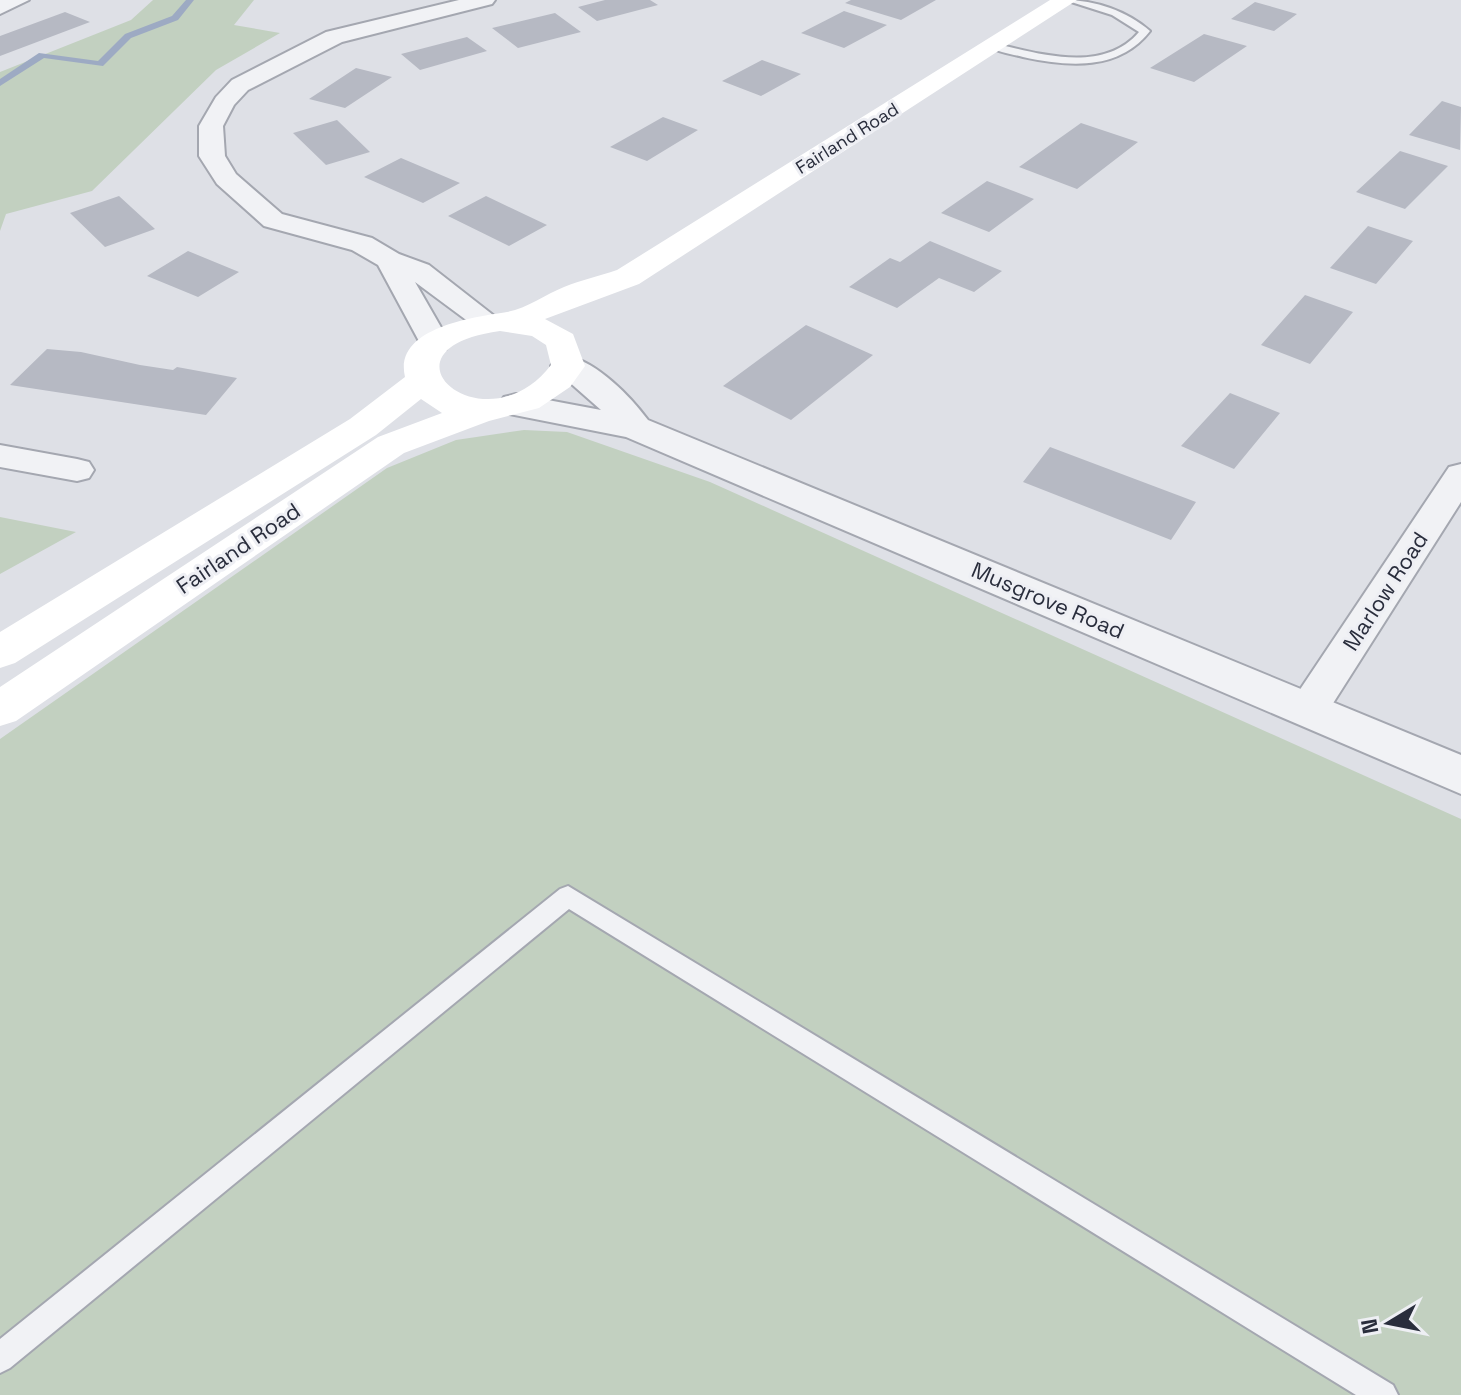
<svg xmlns="http://www.w3.org/2000/svg" width="1461" height="1395" viewBox="0 0 1461 1395" font-family="'Space Grotesk',sans-serif">
	<rect width="100%" height="100%" fill="#dee0e6"/>
	<path fill="#c2d0c0" d="M153 0H254L234 25 280 33 216 70 92 191 6 214 0 231V72L131 20Z
		M524 430 567 432 710 482 1461 819V1395H0V739L387 468 456 440Z
		M0 517 76 532 0 574Z"/>
	<g fill="none" stroke-linecap="round" stroke-linejoin="round">
		<path fill="#9daac3" fill-rule="evenodd" d="M186 0H194L178 20 131 38 103 66 44 58 0 86V79L39 53 98 61 125 34 172 16Z"/>
	</g>
	<path fill="#b6b9c3" d="M605 0H650L658 5 597 21 578 7Z
		M851 0H936L901 20 845 3Z
		M1255 2 1297 14 1274 31 1231 19Z
		M844 11 887 25 844 48 801 33Z
		M65 12 90 22 0 56V36Z
		M555 13 581 32 518 48 492 28Z
		M1204 34 1247 46 1194 82 1150 68Z
		M467 37 487 51 420 70 401 54Z
		M762 60 801 74 761 96 722 81Z
		M356 68 392 77 345 108 309 99Z
		M1442 101 1461 107 1460 150 1409 135Z
		M663 117 698 130 647 161 610 147Z
		M337 120 370 152 326 165 293 133Z
		M1081 123 1138 142 1077 189 1019 167Z
		M1400 151 1448 166 1405 209 1356 192Z
		M401 158 460 183 423 203 364 177Z
		M987 181 1034 199 989 232 941 213Z
		M119 196 155 229 105 247 70 213Z
		M486 196 547 225 509 246 448 216Z
		M1368 226 1413 241 1376 284 1330 268Z
		M930 241 1002 271 974 292 939 278 897 308 849 287 890 258 900 262Z
		M188 251 239 272 198 297 147 276Z
		M1305 295 1353 312 1310 364 1261 345Z
		M806 325 873 355 791 420 723 386Z
		M47 349 81 352 140 365 173 370 177 367 237 378 206 415 10 385Z
		M1230 393 1280 413 1234 469 1181 446Z
		M1050 447 1196 502 1171 540 1023 482Z"/>
	<g fill="none" stroke-linecap="round" stroke-linejoin="round">
		<g stroke="#a4a7b0" stroke-width="4">
			<path id="service" d="M1065 0C1095 0 1127 11 1150 31 1119 71 1069 67 1023 57 1011 54 997 52 988 46L993 43C1040 54 1103 74 1139 32L1112 15Z
				M568 886 1393 1385 1398 1395H1356L569 909 10 1368 0 1373V1339L560 889Z"/>
		</g>
		<g stroke="#a4a7b0" stroke-width="4">
			<path id="minor" d="M0 0H29L0 14Z
				M459 0H495L492 4 342 42 248 90 234 105 223 126 225 156 236 174 282 214 372 238 399 254 429 265 502 322 497 328H477L415 282 450 343 446 349H424L420 343 378 265 352 250 264 226 217 184 199 156V126L216 97 232 80 326 32Z
				M0 445 77 459 89 462 94 470 89 478 77 481 0 467Z
				M1461 464V502L1323 719 1309 724 1295 719 1289 708 1295 697 1449 467Z"/>
		</g>
		<g stroke="#a4a7b0" stroke-width="4">
			<path id="tertiary" d="M568 356C598 363 630 396 648 420L1461 755V794L626 437 504 413 498 405 504 397 516 394 601 410 551 366 556 359Z"/>
		</g>
		<use href="#service" fill="#f1f2f5" fill-rule="evenodd"/>
		<use href="#minor" fill="#f1f2f5" fill-rule="evenodd"/>
		<use href="#tertiary" fill="#f1f2f5" fill-rule="evenodd"/>
		<path fill="#fff" fill-rule="evenodd" d="M1050 0H1077L639 284 545 319 573 334 585 366 570 387 539 408 489 421 404 453 16 721 0 726V687L378 437 442 413 421 399 376 435 15 663 0 668V632L350 419 405 377C393 327 476 317 507 312 526 309 546 294 564 287 581 280 599 276 617 270ZM500 331 532 336 546 345 551 365C485 451 367 349 500 331Z"/>
	</g>
	<g text-anchor="middle" dominant-baseline="central" stroke-width="6" stroke-linejoin="round" paint-order="stroke">
		<g font-size="18" fill="#292d3c" stroke="#eeeff4">
			<text transform="translate(847 138) rotate(-32)">Fairland Road</text>
		</g>
		<g font-size="22" fill="#292d3c" stroke="#eeeff4">
			<text transform="translate(238 548) rotate(-34)">Fairland Road</text>
			<text transform="translate(1385 591) rotate(-57)">Marlow Road</text>
			<text transform="translate(1048 600) rotate(23)">Musgrove Road</text>
		</g>
	</g>
	<g transform="translate(1389 1323) rotate(260)" stroke="#eeeff4" stroke-width="6" paint-order="stroke">
	<path d="M0-6L14 30L0 20L-14 30Z" fill="#292d3c"/>
	<text y="-12" font-size="22" font-weight="bold" text-anchor="middle" fill="#292d3c">N</text>
	</g>
</svg>
